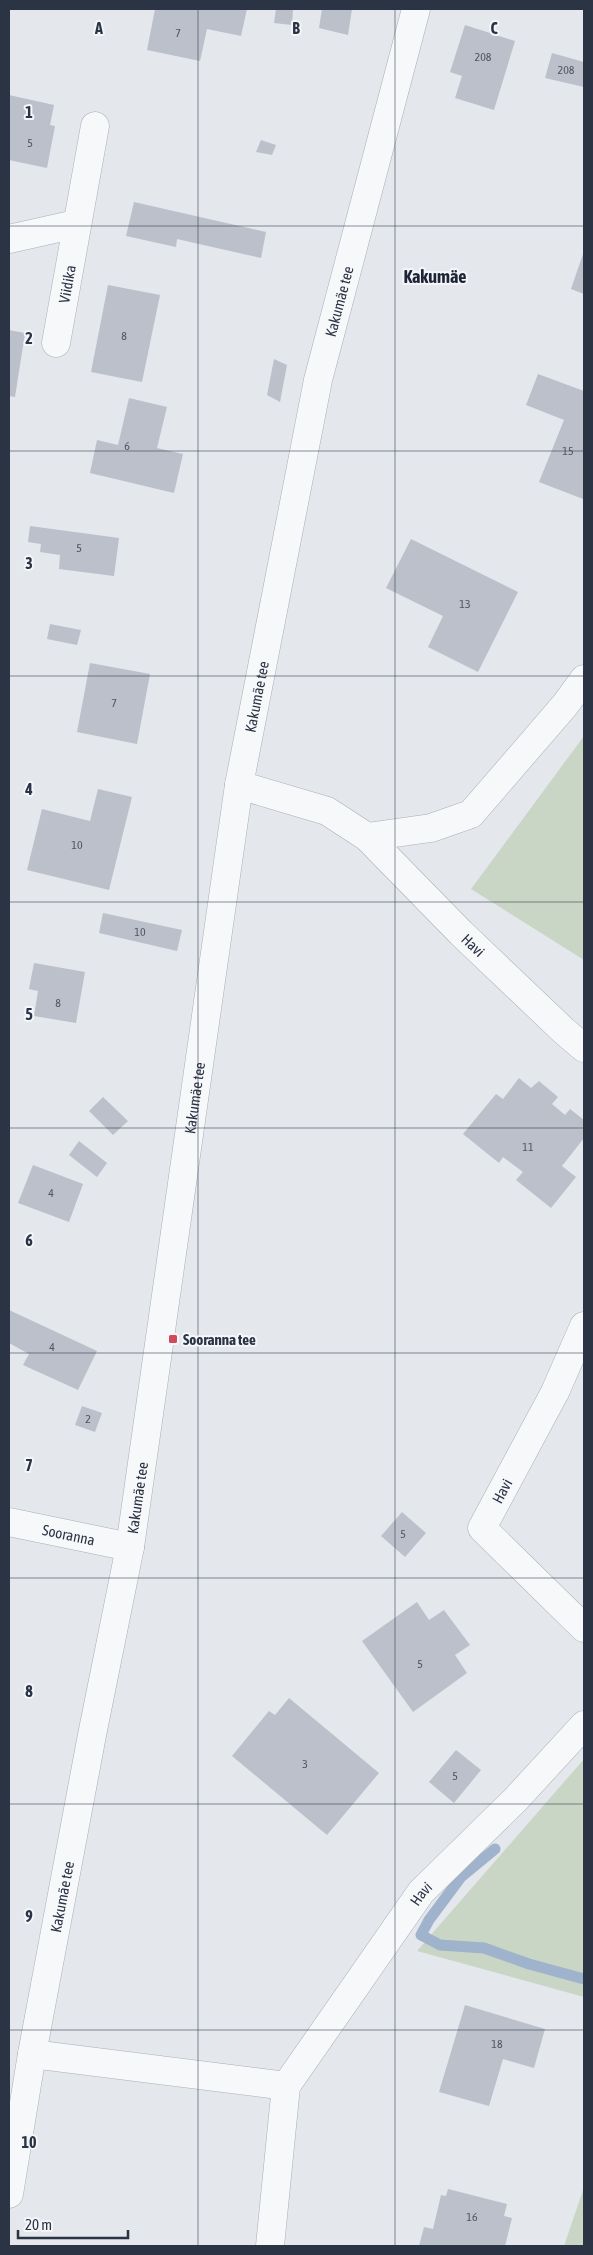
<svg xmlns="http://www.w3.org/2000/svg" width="593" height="2255" viewBox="0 0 593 2255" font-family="'Asap Condensed',sans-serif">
	<rect width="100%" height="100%" fill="#e4e7ec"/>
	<path fill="#c9d6c5" d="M584 736V960L471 889Z
		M584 1759V1997L417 1951Z
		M584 2187V2246H564Z"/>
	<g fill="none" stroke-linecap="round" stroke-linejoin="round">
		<path stroke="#9fb4cc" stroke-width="11" d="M495 1849 461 1877 429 1920 421 1935 440 1945 484 1948 529 1964 584 1979"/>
	</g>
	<path fill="#bbc0ca" d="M155 9 192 10 247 9 241 36 207 29 200 61 147 50Z
		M276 9H293L292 25 274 23Z
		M322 9H352L348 35 319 28Z
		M465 25 515 41 494 110 455 98 462 76 450 72Z
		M552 53 584 62V87L545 78Z
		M9 95 54 105 50 125 55 126 47 168 9 160Z
		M261 140 276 145 272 155 256 152Z
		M134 202 266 232 261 258 177 239 176 247 126 236Z
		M584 251V294L571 289Z
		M108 285 160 295 142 382 91 372Z
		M9 330 25 333 15 397 9 396Z
		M274 359 287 365 280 402 267 395Z
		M538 374 584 391 583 499 539 482 564 420 526 405Z
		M129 398 167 407 157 448 183 454 174 493 90 473 97 440 118 445Z
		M30 526 119 538 114 576 59 569 60 555 40 552 41 544 28 542Z
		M411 539 518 592 478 672 428 647 443 616 386 588Z
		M50 624 81 630 77 645 47 639Z
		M90 663 150 674 137 744 77 732Z
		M98 789 132 797 109 890 27 870 42 809 90 821Z
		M103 913 182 930 177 951 99 933Z
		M34 963 85 972 76 1023 34 1016 38 991 29 989Z
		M519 1078 531 1088 539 1081 558 1097 552 1104 565 1115 570 1109 584 1120V1138L562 1166 576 1177 551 1208 516 1180 523 1172 503 1157 499 1163 463 1134 496 1094 503 1099Z
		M103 1097 128 1121 113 1135 89 1111Z
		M79 1141 107 1163 97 1177 69 1155Z
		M33 1165 83 1184 69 1222 18 1203Z
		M9 1310 97 1351 78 1390 23 1365 29 1354 9 1343Z
		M82 1406 102 1413 95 1432 75 1425Z
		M402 1512 426 1533 405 1557 381 1536Z
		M417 1602 429 1620 444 1610 470 1645 455 1655 467 1673 413 1712 362 1641Z
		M289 1698 379 1773 327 1835 232 1756 269 1711 275 1715Z
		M456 1750 481 1770 454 1803 429 1782Z
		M465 2005 545 2029 534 2068 503 2059 489 2106 439 2092Z
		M448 2189 507 2204 504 2216 512 2218 505 2246H419L424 2227 433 2229 441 2195 446 2196Z"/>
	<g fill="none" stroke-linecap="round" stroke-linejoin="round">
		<g stroke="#a9aeb7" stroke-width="29">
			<g id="minor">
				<path d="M9 239 76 224"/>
				<path id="s1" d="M56 343 95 126"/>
				<path id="s2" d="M239 785 327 811 367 837 461 933 564 1031 584 1048"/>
				<path d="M367 837 431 828 471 814 565 705 584 679"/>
				<path d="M584 1326 555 1392 482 1528 584 1628"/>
				<path id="s3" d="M9 1522 130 1547"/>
				<path id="s4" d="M32 2054 286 2086 421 1892 516 1799 584 1725"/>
				<path d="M270 2246 286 2086"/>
			</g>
		</g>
		<g stroke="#a9aeb7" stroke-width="29">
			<g id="tertiary">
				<path id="s5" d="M9 2194 32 2054 92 1735 130 1547 239 785 318 380 416 9"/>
			</g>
		</g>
		<use href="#minor" stroke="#f7f8fa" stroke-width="28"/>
		<use href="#tertiary" stroke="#f7f8fa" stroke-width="28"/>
	</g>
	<path fill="none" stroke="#2b3445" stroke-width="1" stroke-opacity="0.55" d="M198 9V2246M395 9V2246M9 226H584M9 451H584M9 676H584M9 902H584M9 1128H584M9 1353H584M9 1578H584M9 1804H584M9 2030H584"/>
	<rect fill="#d1495b" stroke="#f4f6f9" stroke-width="2" x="168" y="1334" width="10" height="10" rx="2.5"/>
	<g text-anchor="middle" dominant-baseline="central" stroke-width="4" stroke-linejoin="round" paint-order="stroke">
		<g font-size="12" fill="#4f5766">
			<text x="178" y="33">7</text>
			<text x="483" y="57">208</text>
			<text x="566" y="70">208</text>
			<text x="30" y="143">5</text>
			<text x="124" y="336">8</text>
			<text x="127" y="446">6</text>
			<text x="568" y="451">15</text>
			<text x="79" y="548">5</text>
			<text x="465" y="604">13</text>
			<text x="114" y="703">7</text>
			<text x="77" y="845">10</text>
			<text x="140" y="932">10</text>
			<text x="58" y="1003">8</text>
			<text x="528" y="1147">11</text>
			<text x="51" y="1193">4</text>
			<text x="52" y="1347">4</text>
			<text x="88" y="1419">2</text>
			<text x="403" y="1534">5</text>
			<text x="420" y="1664">5</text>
			<text x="305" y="1764">3</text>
			<text x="455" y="1776">5</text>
			<text x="497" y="2044">18</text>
			<text x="472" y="2217">16</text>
		</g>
		<g font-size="15" fill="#2b3445" stroke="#f4f6f9">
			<text stroke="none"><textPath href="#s1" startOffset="60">Viidika</textPath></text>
			<text stroke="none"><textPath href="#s5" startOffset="1922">Kakumäe tee</textPath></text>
			<text stroke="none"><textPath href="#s5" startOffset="1518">Kakumäe tee</textPath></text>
			<text stroke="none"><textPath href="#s2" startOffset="291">Havi</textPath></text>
			<text stroke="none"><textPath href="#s5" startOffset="1112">Kakumäe tee</textPath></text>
			<text transform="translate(502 1491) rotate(-62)">Havi</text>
			<text stroke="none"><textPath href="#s5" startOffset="708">Kakumäe tee</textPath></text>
			<text stroke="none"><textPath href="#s3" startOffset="61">Sooranna</textPath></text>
			<text stroke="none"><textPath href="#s4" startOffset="491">Havi</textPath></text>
			<text stroke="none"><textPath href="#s5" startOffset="302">Kakumäe tee</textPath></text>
		</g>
		<g font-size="15" font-weight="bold" fill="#2b3445" stroke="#f4f6f9" text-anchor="start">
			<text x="183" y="1339">Sooranna tee</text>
		</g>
		<g font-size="18" font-weight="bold" fill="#1d2536" stroke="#f4f6f9">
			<text x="435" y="276">Kakumäe</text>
		</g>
	</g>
	<g font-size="16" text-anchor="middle" font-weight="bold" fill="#2b3445" stroke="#f4f6f9" stroke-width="4" stroke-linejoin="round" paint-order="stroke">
		<text x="99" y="34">A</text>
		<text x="296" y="34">B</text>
		<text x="494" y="34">C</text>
		<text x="29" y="118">1</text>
		<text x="29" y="344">2</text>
		<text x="29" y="569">3</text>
		<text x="29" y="795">4</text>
		<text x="29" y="1020">5</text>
		<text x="29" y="1246">6</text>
		<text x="29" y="1471">7</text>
		<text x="29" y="1697">8</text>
		<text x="29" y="1922">9</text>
		<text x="29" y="2148">10</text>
	</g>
	<rect width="593" height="2255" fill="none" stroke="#2b3445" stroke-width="20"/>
	<path d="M18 2230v8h110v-8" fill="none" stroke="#2b3445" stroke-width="2.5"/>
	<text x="25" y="2230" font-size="15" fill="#2b3445" stroke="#f4f6f9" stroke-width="4" paint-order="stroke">20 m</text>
</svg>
